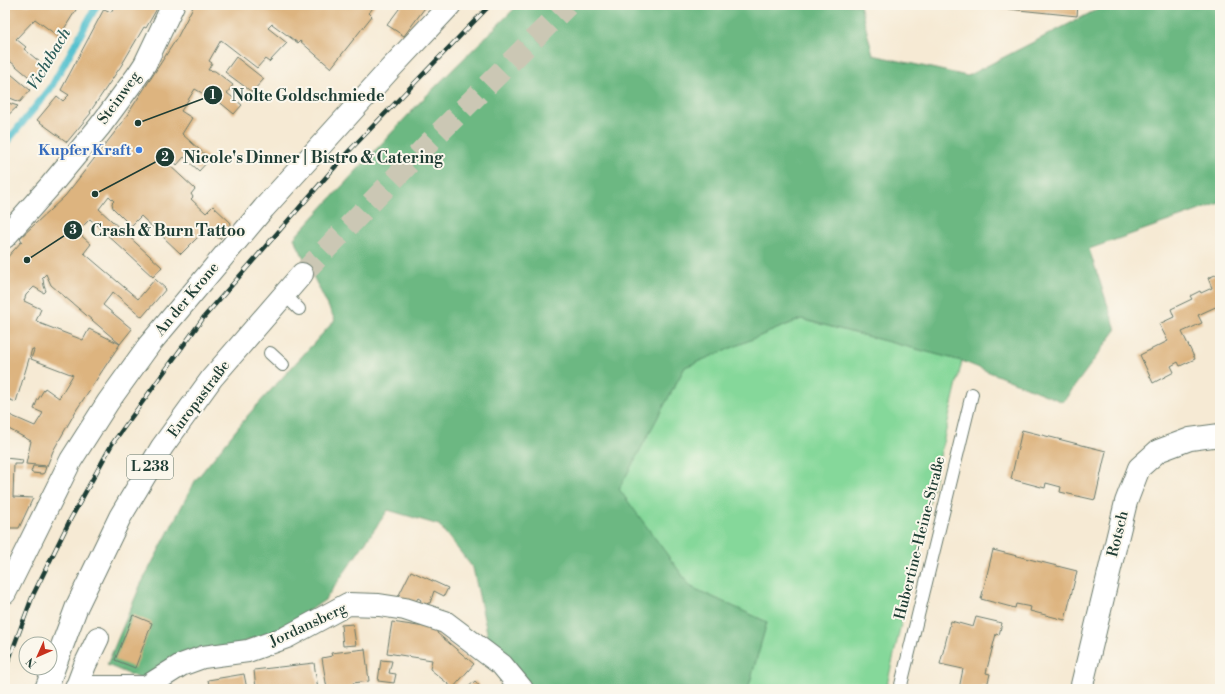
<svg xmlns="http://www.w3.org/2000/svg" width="1225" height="694" viewBox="0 0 1225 694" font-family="'Libre Bodoni',serif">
	<rect width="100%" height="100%" fill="#fbf7ec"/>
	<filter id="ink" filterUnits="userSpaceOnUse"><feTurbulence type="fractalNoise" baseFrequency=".025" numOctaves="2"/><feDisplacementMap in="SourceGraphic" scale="8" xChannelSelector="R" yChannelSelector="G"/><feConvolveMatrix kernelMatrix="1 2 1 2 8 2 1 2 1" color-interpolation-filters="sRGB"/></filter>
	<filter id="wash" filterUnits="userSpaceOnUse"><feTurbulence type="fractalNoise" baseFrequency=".012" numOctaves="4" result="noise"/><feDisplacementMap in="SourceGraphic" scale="16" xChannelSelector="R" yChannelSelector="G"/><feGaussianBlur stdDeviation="0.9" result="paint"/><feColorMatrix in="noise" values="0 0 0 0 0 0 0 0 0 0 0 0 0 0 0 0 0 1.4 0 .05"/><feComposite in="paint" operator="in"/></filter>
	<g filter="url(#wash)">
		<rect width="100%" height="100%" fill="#f6ead4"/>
		<path fill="#85d89a" stroke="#528a67" d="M801 319 962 361 886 689H748L767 622 691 587 618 489 685 367Z"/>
		<path fill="#6cb882" stroke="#467a5b" d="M518 5H860L873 55 967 76 1106 5H1220V203L1089 249 1116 330 1063 402 962 361 801 319 685 367 619 489 691 587 767 622 748 689H532L490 646 473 568 439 525 388 510 325 600 283 628 141 679 107 665 140 586 195 481 249 414 335 320 294 238 423 99Z"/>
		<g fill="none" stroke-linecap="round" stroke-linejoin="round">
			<path stroke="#55c1cf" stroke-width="7" d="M5 144 50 89 97 5"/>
		</g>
		<g id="blocks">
			<path fill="#ddb47f" d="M5 5H79L59 37 35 19 16 39 26 47 24 49 46 67 34 81 5 57Z
				M115 5H159L146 28 144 27 121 66 90 112 91 113 67 142 37 120 57 96 63 101 69 95 61 90 104 9 111 12Z
				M194 5H375L369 13 372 16 331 68 300 41 298 43 272 24 268 28 287 43 269 62 265 59 257 68 221 40 209 61 212 63 208 70 215 71 233 85 227 93 242 105 234 114 205 90 202 93 195 89 181 111 192 118 182 134 210 159 199 171 184 157 177 165 172 159 168 164 195 189 191 194 193 197 191 199 206 213 213 206 231 223 220 239 207 228 181 254 141 216 131 226 113 208 112 203 114 201 109 196 99 209 162 267 153 277 90 219 77 232 91 244 84 253 138 299 155 279 166 289 142 317 113 292 103 305 132 329 120 344 51 285 46 274 42 278 43 279 44 286 46 291 44 293 34 287 26 295 24 301 41 309 36 321 39 322V323L83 340 89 329 120 344 77 409 53 451 47 466 26 464 31 441 5 427V413L35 426 43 413 34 409 37 401 45 388 59 398 73 375 31 359 34 350 32 349 16 402 5 398V260L22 241 20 238 65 196 122 123 177 38Z
				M402 5H427L404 36 387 25Z
				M980 5H1078L1077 16 980 6Z
				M236 57 264 79 252 92 225 72Z
				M5 69 30 90 20 102 5 96V93L10 86 5 82Z
				M5 102 18 106 5 118Z
				M1220 273V305L1198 315 1202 323 1182 332 1195 359 1180 366 1178 362 1171 366 1174 372 1153 383 1140 355 1168 341 1159 324 1174 317 1171 309 1192 299 1190 296 1200 291 1201 293 1212 288 1208 278Z
				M1022 430 1106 451 1095 500 1060 492 1061 487 1046 483 1045 488 1011 479Z
				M5 458 23 460 22 464H14L13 497 33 498 19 528H5Z
				M33 466 46 467 44 473 42 474 32 473 31 472Z
				M993 550 1077 571 1065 620 1030 611 1031 607 1016 604 1015 608 981 599Z
				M411 571 448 588 444 596 434 591 430 603H428L425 606 419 604 421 600 418 598 415 603 398 597Z
				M133 615 152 623 135 668 115 660Z
				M976 617 1002 623 999 635 996 634 986 673 990 674 987 686 982 685 981 689H959L963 669 940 664 951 621 973 627Z
				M392 622 438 629 437 633 474 664 453 688 430 669 432 660 387 653Z
				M353 624 356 645 343 646 341 625Z
				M365 649 369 681 353 683 354 689H327L322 658 332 656 331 653Z
				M381 660 392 661 389 673 396 674 394 683 378 681Z
				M314 663 318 689H256L254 670Z
				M244 674 247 689H210L208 680Z
				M475 681 482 689H466Z"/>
		</g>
	</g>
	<g filter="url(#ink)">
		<use href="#blocks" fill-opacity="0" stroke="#6a7a6c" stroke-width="1"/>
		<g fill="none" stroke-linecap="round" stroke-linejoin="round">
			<path stroke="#cbc7b4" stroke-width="22" stroke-dasharray="22 11" stroke-linecap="butt" d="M302 274 429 143 568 5"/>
			<g stroke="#6a7a6c" stroke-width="14">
				<path id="lane" d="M284 294 299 309
					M270 353 283 365
					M900 689 972 394"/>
			</g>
			<g stroke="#6a7a6c" stroke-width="24">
				<path id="street" d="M5 237 51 185 100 126 137 76 145 64 173 5
					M76 687H146L181 665 203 657 248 651 287 637 348 604 379 605 405 609 445 622 502 665 522 689
					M76 689 85 665 98 638
					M1081 689 1126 502 1139 468 1158 451 1190 439 1220 435"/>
			</g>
			<g stroke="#6a7a6c" stroke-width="24">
				<path id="secondary" d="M5 593 71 460 108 402 149 345 264 208 390 69 450 5"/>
			</g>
			<g stroke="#6a7a6c" stroke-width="24">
				<path id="primary" d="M46 689 77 606 120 517 162 447 212 378 302 274"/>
			</g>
			<use href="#lane" stroke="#fff" stroke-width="12"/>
			<use href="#street" stroke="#fff" stroke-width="22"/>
			<use href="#secondary" stroke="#fff" stroke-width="22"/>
			<use href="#primary" stroke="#fff" stroke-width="22"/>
			<g stroke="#1f3d34" stroke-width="4.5">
				<path id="rail" d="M5 670 33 595 70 520 112 444 204 317 348 152 490 5"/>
			</g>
			<use href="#rail" stroke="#fbf7ec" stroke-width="3" stroke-dasharray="9" stroke-linecap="butt"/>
		</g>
	</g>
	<circle fill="#3f7fe0" stroke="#fbf7ec" stroke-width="1.5" cx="139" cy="150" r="4"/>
	<g text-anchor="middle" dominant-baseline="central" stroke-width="4" stroke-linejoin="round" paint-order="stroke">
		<rect fill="#fbf7ec" stroke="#61756b" stroke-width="1" x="127" y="455" width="46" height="24" rx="3"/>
		<g font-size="14" font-weight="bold" fill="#1f3d34">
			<text x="150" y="467">L 238</text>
		</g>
		<g font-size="15" fill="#1f3d34" stroke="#fbf7ec">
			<text transform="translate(119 98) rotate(-54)">Steinweg</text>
			<text transform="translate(187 299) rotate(-50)">An der Krone</text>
			<text transform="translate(199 399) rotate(-53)">Europastraße</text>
			<text transform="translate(1118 534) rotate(-76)">Rotsch</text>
			<text transform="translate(920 538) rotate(-76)">Hubertine-Heine-Straße</text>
			<text transform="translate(308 625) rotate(-25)">Jordansberg</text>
		</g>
		<g font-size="15" font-weight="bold" fill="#366cbe" stroke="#fbf7ec" text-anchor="end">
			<text x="131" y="150">Kupfer Kraft</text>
		</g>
		<g font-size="16" font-style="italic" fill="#2c5e5b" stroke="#fbf7ec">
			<text transform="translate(49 59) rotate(-59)">Vichtbach</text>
		</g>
	</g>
	<path fill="none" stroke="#1f3d34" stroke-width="1.5" d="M138 123L213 95M95 194L165 157M27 260L73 230"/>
	<g fill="#1f3d34" stroke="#fbf7ec" stroke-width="1.5">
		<circle cx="138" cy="123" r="4"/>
		<circle cx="95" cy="194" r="4"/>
		<circle cx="27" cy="260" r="4"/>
		<circle cx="213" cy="95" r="10"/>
		<circle cx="165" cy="157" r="10"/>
		<circle cx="73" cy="230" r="10"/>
	</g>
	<g font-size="12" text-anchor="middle" font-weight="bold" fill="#fff">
		<text x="213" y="99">1</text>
		<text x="165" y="161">2</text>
		<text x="73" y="234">3</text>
	</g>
	<g font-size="16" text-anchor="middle" font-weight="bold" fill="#1f3d34" stroke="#fbf7ec" stroke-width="4" stroke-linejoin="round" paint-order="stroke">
		<text x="308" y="101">Nolte Goldschmiede</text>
		<text x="313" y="163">Nicole's Dinner | Bistro &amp; Catering</text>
		<text x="168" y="236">Crash &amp; Burn Tattoo</text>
	</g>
	<rect width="1225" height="694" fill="none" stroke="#fbf7ec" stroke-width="20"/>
	<g transform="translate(38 656) rotate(225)"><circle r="19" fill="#fbf7ec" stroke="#a3ada2"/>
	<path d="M0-3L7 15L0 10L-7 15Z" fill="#c8321e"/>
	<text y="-6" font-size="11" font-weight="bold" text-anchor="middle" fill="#1f3d34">N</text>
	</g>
</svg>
